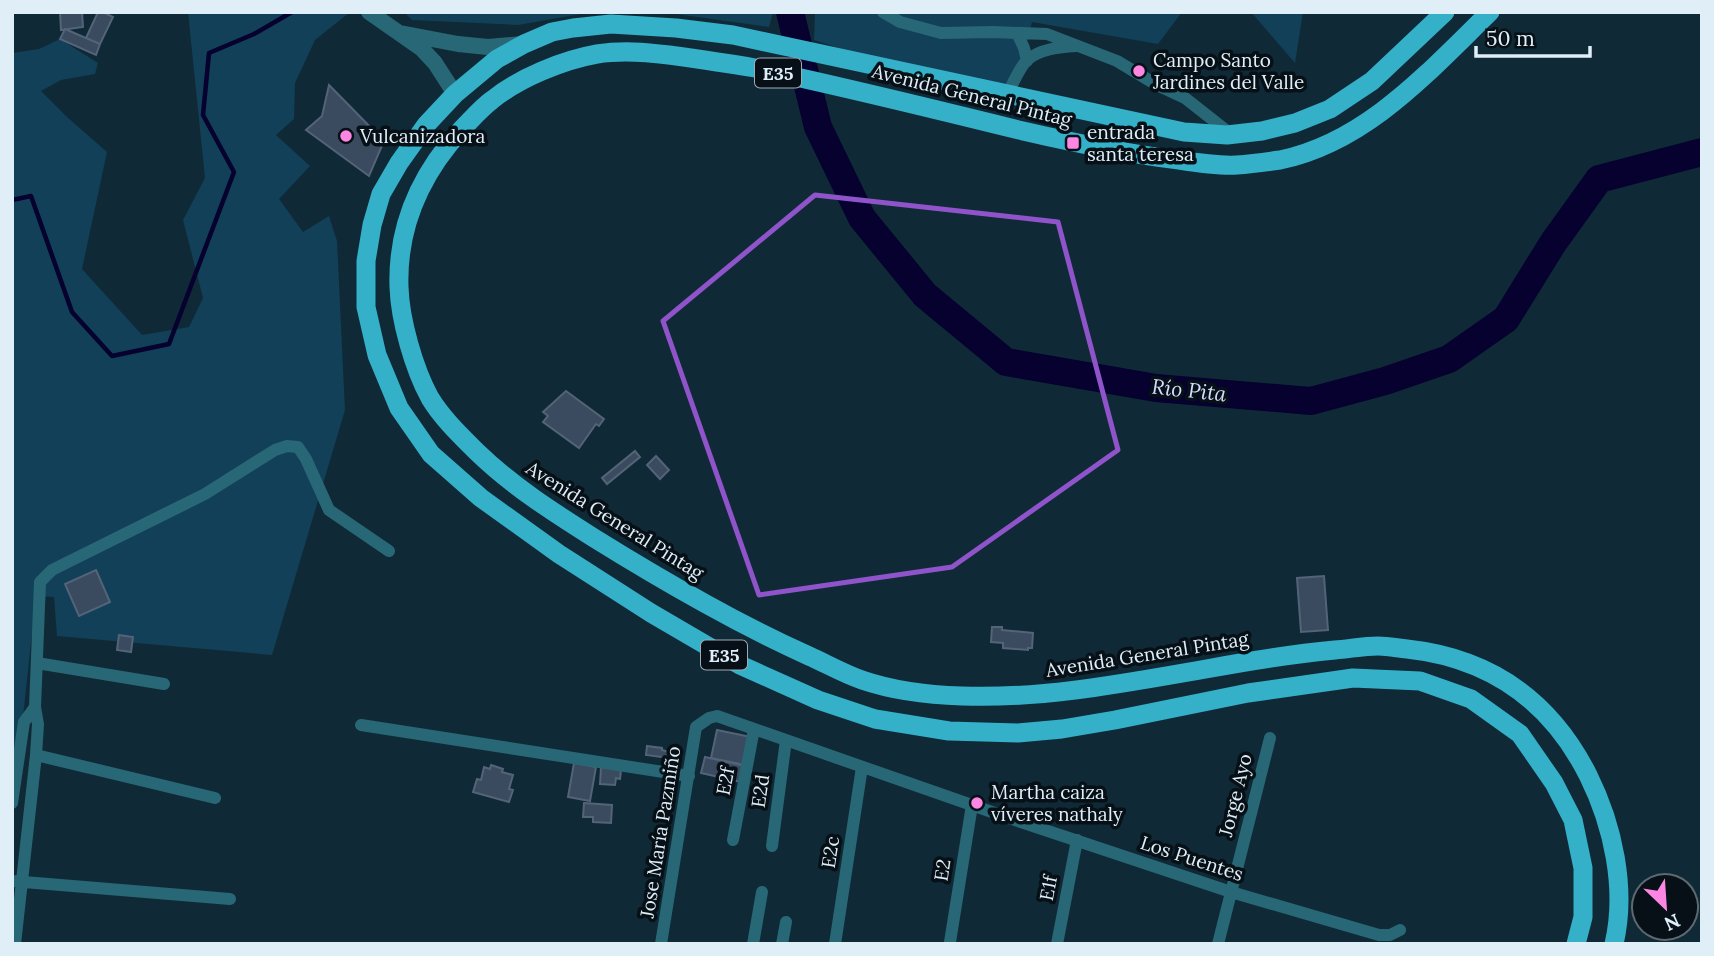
<svg xmlns="http://www.w3.org/2000/svg" width="1714" height="956" viewBox="0 0 1714 956" font-family="Lora,serif">
	<rect width="100%" height="100%" fill="#102936"/>
	<path fill="#114058" d="M188 12H350L315 40 295 83 294 119 276 135 310 166 279 199 303 232 329 216 337 241 345 410 272 655 57 636 54 597 36 596 12 819V53L39 49 60 39 98 63 95 74 61 80 41 91 67 117 107 152 82 269 142 335 189 327 203 298 183 220 205 178Z
		M404 12H592L518 25 412 20Z
		M661 12H773L769 27Z
		M815 12H1182L1158 44 1032 22 1015 88 881 62 814 40Z
		M1251 12H1303L1295 63Z"/>
	<g fill="none" stroke-linecap="round" stroke-linejoin="round">
		<path stroke="#06012f" stroke-width="4.5" d="M12 200 31 196 72 312 112 356 169 344 234 172 203 115 209 53 254 34 292 12"/>
		<path stroke="#06012f" stroke-width="28" d="M790 12 818 127 862 218 925 295 1006 362 1156 388 1311 401 1385 381 1449 359 1506 319 1553 243 1599 179 1702 152"/>
	</g>
	<path fill="#3b4b5f" stroke="#536378" stroke-width="2" d="M60 12H82L83 27 61 30Z
		M98 12H103L113 17 100 44 86 38Z
		M65 29 100 44 96 55 60 39Z
		M329 85 384 141 369 176 306 130 322 116Z
		M566 391 604 419 599 426 596 424 579 448 543 422 548 416 543 412Z
		M635 451 640 457 607 484 602 478Z
		M656 456 669 470 660 479 647 465Z
		M96 570 110 602 79 616 65 584Z
		M1324 576 1328 630 1301 632 1297 578Z
		M992 627H1002V630L1033 633 1032 648H1028V650L1003 648V643L991 642Z
		M119 635 133 637 131 652 117 650Z
		M717 730 751 737 745 765 711 758Z
		M647 746 662 748V750L669 752 668 758 646 755Z
		M705 757 745 766 741 782 701 773Z
		M574 763 596 767 590 801 568 797Z
		M491 765 503 769 502 772 513 775 509 789 513 790 509 802 473 792 477 779 481 780 484 767 490 769Z
		M601 767 621 770 620 779 616 778 615 785 600 784Z
		M584 803 612 805 611 823 593 822V817H583Z"/>
	<g fill="none" stroke-linecap="round" stroke-linejoin="round">
		<path stroke="#286775" stroke-width="12" d="M883 12 900 22 941 33 992 32 1047 34 1117 61 1157 85 1185 98 1232 135
			M1017 33 1024 48 1027 61
			M1007 95C1012 85 1020 67 1027 60 1040 49 1060 47 1076 46
			M37 663 164 684
			M361 725 689 776
			M36 755 215 798
			M12 803 24 722 35 707
			M733 840 754 729
			M772 846 786 740
			M12 881 230 899
			M950 942 972 805
			M15 944 36 755 38 724 35 707 40 582 52 570 205 494 275 450 287 446 298 447 306 459 329 510 389 551
			M661 944 696 727 709 718 717 716 1009 818 1231 892 1379 935H1390L1400 930
			M753 944 762 892
			M782 944 786 922
			M835 944 862 767
			M1057 944 1077 840
			M1218 944 1270 738"/>
		<path stroke="#286775" stroke-width="16" d="M369 12 422 49 435 63 455 94
			M400 33 458 44 488 47 523 44"/>
		<path stroke="#34b0c9" stroke-width="19" d="M1445 12 1372 81 1330 109 1295 123 1262 131 1227 135 1184 132 733 35 676 28 611 24 573 28 552 32 524 44 497 59 455 94 426 125 399 163 381 194 372 225 366 261V307L377 355 399 408 431 454 481 498 559 554 651 613 740 665 818 700 875 719 949 731 1018 733 1062 729 1115 720 1248 693 1353 678 1420 681 1471 699 1520 734 1554 783 1573 820 1583 868V917L1576 944
			M1490 12C1429 71 1367 142 1280 160 1266 162 1251 164 1237 165 1218 166 1198 163 1179 160 1126 154 1075 143 1023 131 934 109 845 87 755 68 726 63 698 59 669 55 645 52 622 50 597 54 563 60 519 78 492 100 481 108 471 120 461 130 420 175 397 226 399 287 400 320 414 369 430 398 442 418 461 436 477 452 512 486 553 512 594 538 631 561 668 583 706 604 740 623 774 640 809 656 827 664 844 674 862 680 894 691 929 695 962 696 1044 699 1125 683 1206 669 1249 661 1292 654 1335 650 1349 649 1364 646 1378 646 1388 646 1397 648 1407 649 1490 658 1550 700 1588 775 1613 825 1627 889 1614 944"/>
	</g>
	<path fill="none" stroke="#8f53ca" stroke-width="5" stroke-linejoin="round" d="M815 195 1058 222 1118 450 952 567 759 595 663 321Z"/>
	<g fill="#fd86e2" stroke="#061016" stroke-width="2.5">
		<circle cx="1139" cy="71" r="7"/>
		<circle cx="346" cy="136" r="7"/>
		<rect x="1066" y="136" width="14" height="14" rx="3.5"/>
		<circle cx="977" cy="803" r="7"/>
	</g>
	<g text-anchor="middle" dominant-baseline="central" stroke-width="7" stroke-linejoin="round" paint-order="stroke">
		<g fill="#061016" stroke="#9eabb4" stroke-width="2">
			<rect x="755" y="58.5" width="46" height="29" rx="5"/>
			<rect x="701" y="640.5" width="46" height="29" rx="5"/>
		</g>
		<g font-size="18" font-weight="bold" fill="#dfeef7">
			<text x="778" y="73">E35</text>
			<text x="724" y="655">E35</text>
		</g>
		<g font-size="19" fill="#dfeef7" stroke="#061016" text-anchor="start">
			<text x="1153" y="60">Campo Santo<tspan x="1153" dy="22">Jardines del Valle</tspan></text>
			<text x="1087" y="132">entrada<tspan x="1087" dy="22">santa teresa</tspan></text>
			<text x="360" y="136">Vulcanizadora</text>
			<text x="991" y="792">Martha caiza<tspan x="991" dy="22">víveres nathaly</tspan></text>
		</g>
		<g font-size="19" fill="#dfeef7" stroke="#061016">
			<text transform="translate(972 95) rotate(14)">Avenida General Pintag</text>
			<text transform="translate(615 520) rotate(32)">Avenida General Pintag</text>
			<text transform="translate(1147 654) rotate(-9)">Avenida General Pintag</text>
			<text transform="translate(725 781) rotate(-79)">E2f</text>
			<text transform="translate(760 791) rotate(-82)">E2d</text>
			<text transform="translate(1235 795) rotate(-76)">Jorge Ayo</text>
			<text transform="translate(660 832) rotate(-81)">Jose María Pazmiño</text>
			<text transform="translate(830 852) rotate(-81)">E2c</text>
			<text transform="translate(1192 858) rotate(18)">Los Puentes</text>
			<text transform="translate(942 870) rotate(-81)">E2</text>
			<text transform="translate(1048 888) rotate(-79)">E1f</text>
		</g>
		<g font-size="21" font-style="italic" fill="#d5ddff" stroke="#061016">
			<text transform="translate(1189 390) rotate(6)">Río Pita</text>
		</g>
	</g>
	<rect width="1714" height="956" fill="none" stroke="#dfeef7" stroke-width="28"/>
	<g transform="translate(1665 907) rotate(155)"><circle r="33" fill="#061016" stroke="#5d6970" stroke-width="2"/>
	<path d="M0-5L12 26L0 18L-12 26Z" fill="#fd86e2"/>
	<text y="-10" font-size="19" font-weight="bold" text-anchor="middle" fill="#dfeef7">N</text>
	</g>
	<path d="M1476 46v10h114v-10" fill="none" stroke="#dfeef7" stroke-width="3.5"/>
	<text x="1486" y="46" font-size="21" fill="#dfeef7" stroke="#061016" stroke-width="5" paint-order="stroke">50 m</text>
</svg>
